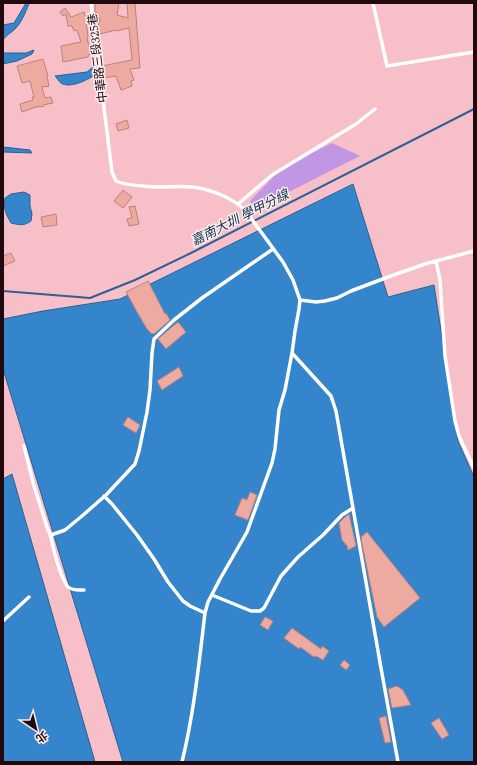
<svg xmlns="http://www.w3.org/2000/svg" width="477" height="765" viewBox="0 0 477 765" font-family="Spectral,'Noto Sans TC',serif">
	<rect width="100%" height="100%" fill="#f7bfc8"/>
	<path fill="#c197e5" d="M332 143 360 156 253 210 250 201 281 169Z"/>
	<path fill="#3485cc" stroke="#2e6093" d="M26 3H29V4C25 13 22 22 15 29 11 33 6 35 3 40V25L14 23Z
		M34 50 32 54 17 61 3 64V53H26Z
		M93 67 95 75C87 80 70 89 61 83 59 82 57 78 55 76L87 72Z
		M3 147 30 150 32 153 3 152Z
		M353 184 388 297 434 285 458 441 474 477V762H123L3 369V319L43 311 120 299Z
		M24 192 30 195V206L32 214 31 221C24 226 20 225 11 223 6 214 3 209 5 198L11 194Z
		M12 474 95 762H3V479Z"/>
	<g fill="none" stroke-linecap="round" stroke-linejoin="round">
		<path stroke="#2e6093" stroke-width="2" d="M3 291 90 298 135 280 191 253 474 109"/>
	</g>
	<path fill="#ecaaa0" stroke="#c08178" d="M96 3H119L117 15 128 18 127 3H135L140 68 130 69 134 80 131 81 132 86 121 90 116 76 104 78 102 66 132 60 129 28 116 31V30L100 34 98 27 100 18 96 17 97 13 95 12V7Z
		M65 8 71 17 84 12 86 19 88 37 87 38 91 54 88 55V57L63 62 61 46 81 42 77 30 74 31 72 26H68L66 14 63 16 60 12Z
		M43 59 48 76H47L49 86 42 87 45 98 51 97 53 103 43 105 44 106 39 107V106L22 112 20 104 33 100 32 97H34L30 81 22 83 17 66Z
		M127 120 129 128 118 131 116 124Z
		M123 190 132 197 123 208 114 201Z
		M135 206 139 224 129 226 127 219 132 218 129 207Z
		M56 214 57 225 43 227 41 217Z
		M11 253 15 261 3 266V256Z
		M148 281 165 314 166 313 170 320 154 334 153 333 152 334 147 329 137 312 126 292Z
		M178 322 186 332 166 349 158 339 173 326Z
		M179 367 183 376 162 390 157 381Z
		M128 417 140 425 136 433 123 425Z
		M250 492 257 495 248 520 235 515 242 498 247 500Z
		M349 514 356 546 348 550 347 549 348 547 342 540 339 523 344 518Z
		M367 532 420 598 384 627 377 617 362 544 361 537Z
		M265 617 273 621 268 630 260 625Z
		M292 628 321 649 322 646 329 651 323 660 316 656 314 657 300 647 299 649 284 638Z
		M344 660 350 665 346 670 340 665Z
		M397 686 403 690 411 705 392 708 388 689Z
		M386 716 391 742 385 743 379 718Z
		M439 718 449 735 442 739 431 723Z"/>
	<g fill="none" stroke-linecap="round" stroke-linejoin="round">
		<path stroke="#fff" stroke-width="3.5" d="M91 3 112 172 116 181C128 186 141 186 155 187 167 187 180 186 192 187 211 189 232 198 245 210L283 262 293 280 300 300 299 309 295 331 292 353 285 390 279 410 275 449 272 463 247 532 220 579 208 602 205 613C199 663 194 713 182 762
			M373 3 387 66 474 52
			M238 204 272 175 356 124 375 109
			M474 251 436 261 440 280 445 356 455 421 459 436 474 468
			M300 300 316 302 325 301 337 298 351 291 388 277 425 264 436 261
			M292 353 331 396 336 411 381 668 398 762
			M24 446 34 486 48 530C52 537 52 544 54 551 56 559 63 582 68 587 73 591 79 590 84 590
			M104 496 112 504 137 535 154 559 168 582 183 601 190 606 205 613
			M51 535 65 530 82 516 106 495 135 464 139 451 147 412 150 390 152 353 154 339 174 320 202 298 273 249
			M212 595 251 611H260L264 608 281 576 298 557 323 535 342 515 353 508
			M3 621 29 597"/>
	</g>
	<g text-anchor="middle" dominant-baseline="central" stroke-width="3" stroke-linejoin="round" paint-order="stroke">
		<g font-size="12" fill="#210a0f" stroke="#fbedef">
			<text transform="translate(98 58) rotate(-97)">中華路三段325巷</text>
		</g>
		<g font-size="13" font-style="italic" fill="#113250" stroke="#fbedef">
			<text transform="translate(240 218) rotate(-27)">嘉南大圳 學甲分線</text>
		</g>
	</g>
	<rect width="477" height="765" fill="none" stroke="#210a0f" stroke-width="8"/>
	<g transform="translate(36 729) rotate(145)" stroke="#fbedef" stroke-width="3" paint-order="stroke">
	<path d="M0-3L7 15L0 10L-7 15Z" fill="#210a0f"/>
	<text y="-6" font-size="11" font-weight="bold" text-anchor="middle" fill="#210a0f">北</text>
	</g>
</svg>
